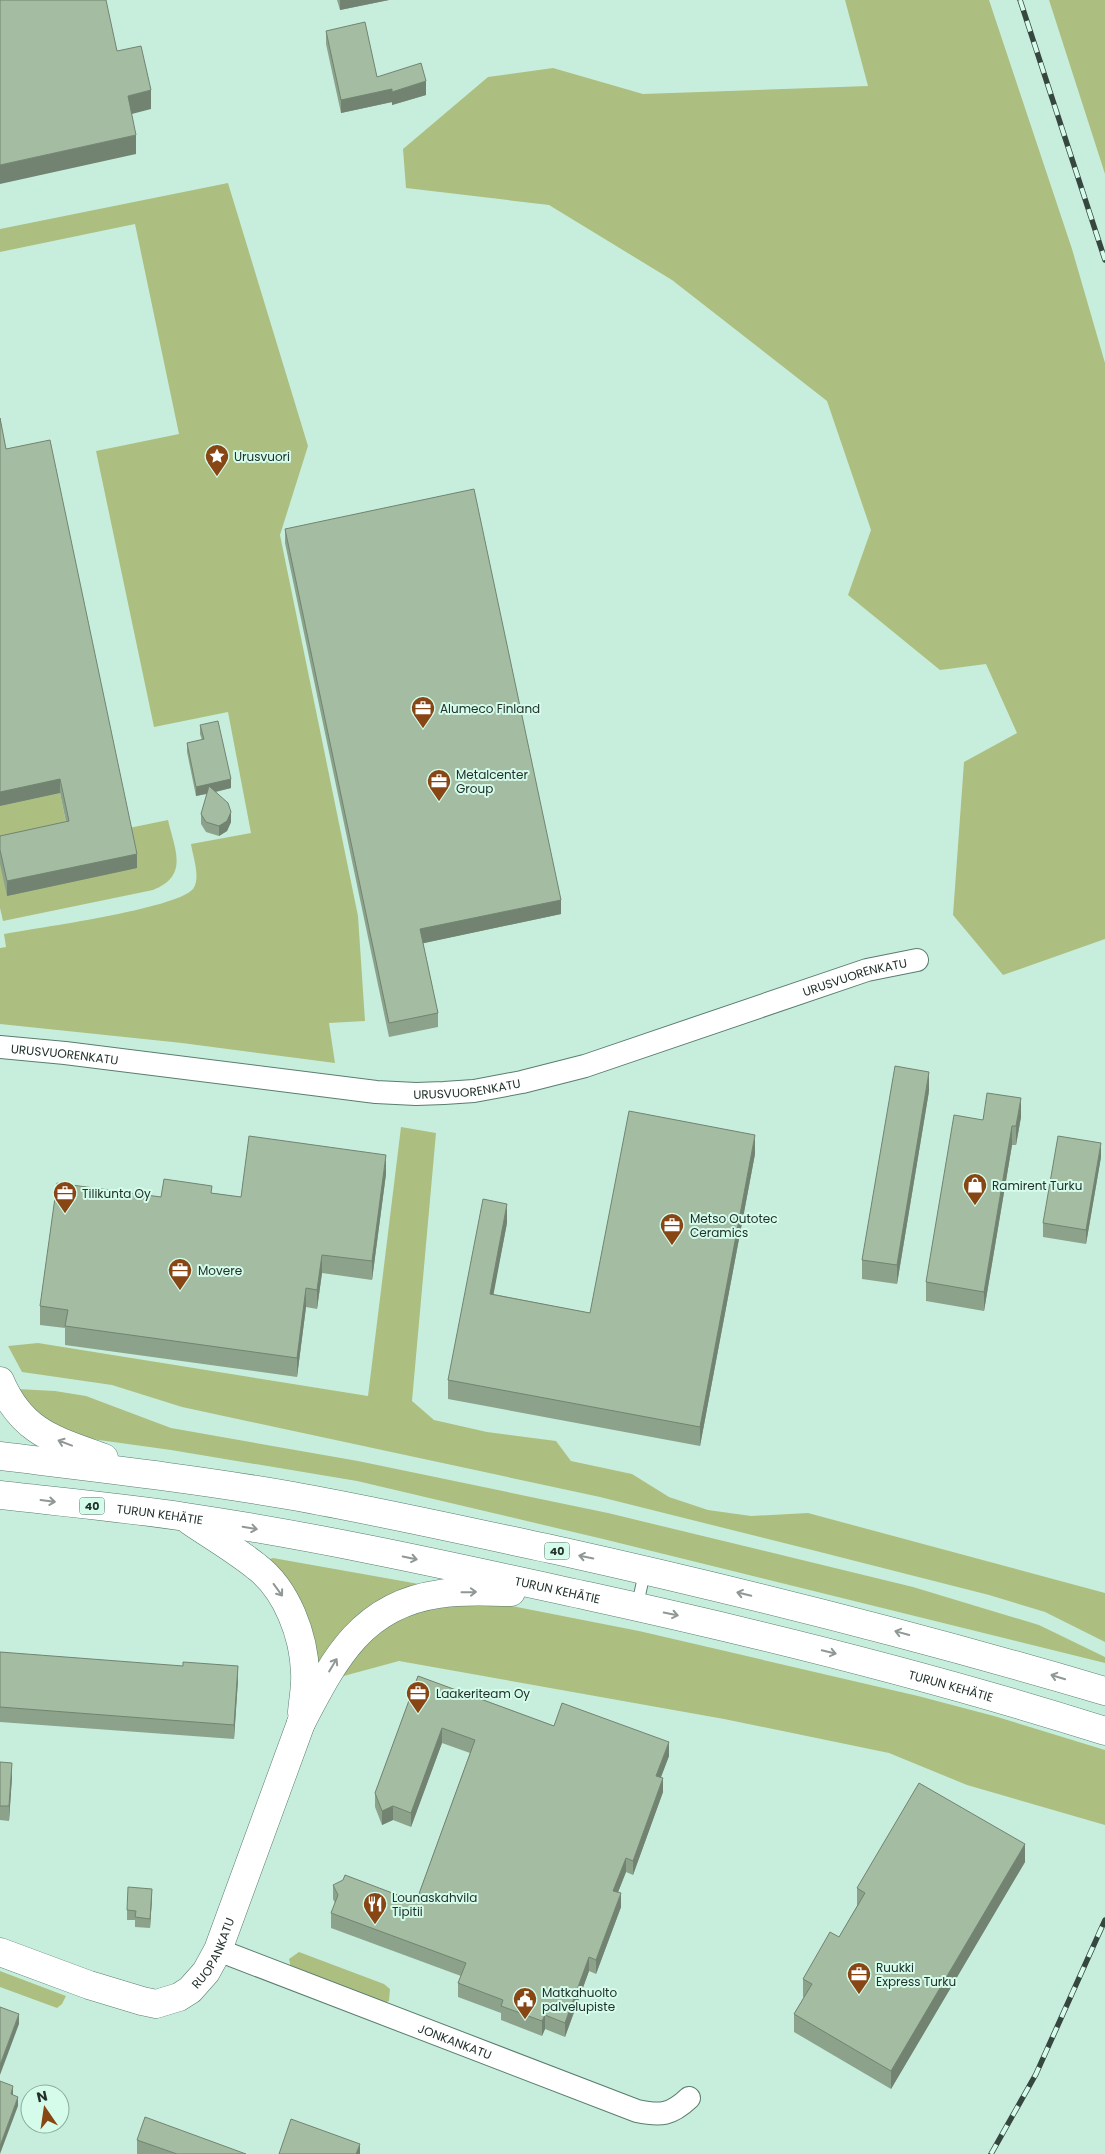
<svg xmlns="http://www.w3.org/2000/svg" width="1105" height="2154" viewBox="0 0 1105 2154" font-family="Poppins,sans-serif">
	<rect width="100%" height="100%" fill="#c7eedd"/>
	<path fill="#adbf80" d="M845 0H989L1072 249 1105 363V939L1003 975 953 915 964 762 1017 733 986 664 940 670 848 595 871 530 827 401 672 280 549 205 406 188 403 149 488 77 553 68 643 94 868 86Z
		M1049 0H1105V174Z
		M228 183 308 446 280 535 358 916 365 1021 329 1023 335 1063 182 1043 0 1024V948L6 947 4 934C36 928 176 909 193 889 201 878 193 857 191 844L251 833 228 712 154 727 96 451 179 434 135 224 0 252V229Z
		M60 793 66 823 0 837V806Z
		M168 820C175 850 189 876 153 890L3 921 0 908V864L129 828Z
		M401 1127 436 1133 412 1401 434 1420 487 1432 556 1441 571 1461 632 1474 669 1497 708 1510 751 1516 808 1513 1105 1593V1642L1045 1612 989 1595 816 1551 600 1497 182 1407 112 1385 22 1372 8 1346 38 1343 368 1396Z
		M18 1389 55 1391 86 1396 171 1428 358 1461 608 1513 913 1587 1039 1625 1105 1657V1663L603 1539 357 1481 171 1450 70 1436 43 1418 23 1399Z
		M273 1558 419 1584 316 1670 267 1560Z
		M496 1603 639 1631 918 1696 994 1716 1105 1750V1825L967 1785 889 1753 724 1719 399 1661 340 1677 351 1656 381 1628 424 1606Z
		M299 1952 384 1984 390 1989 389 2001 384 2003 291 1968 289 1959Z
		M0 1971 66 1996 62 2004 57 2008 0 1987Z"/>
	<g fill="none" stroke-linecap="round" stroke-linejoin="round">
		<g stroke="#597d6e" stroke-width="13">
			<path id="service" d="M637 1607 645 1570"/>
		</g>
		<g stroke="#597d6e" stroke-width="24">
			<g id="minor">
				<path id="s1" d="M0 1047 65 1053 376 1092 416 1094 444 1093 474 1091 522 1082 585 1066 867 970 917 960"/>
				<path id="s2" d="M218 1950 637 2111C661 2116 671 2115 689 2098"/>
			</g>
		</g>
		<g stroke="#597d6e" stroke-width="29">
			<g id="tertiary">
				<path id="s3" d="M0 1952 89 1985 142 2001 156 2004 179 1997 190 1990 206 1972 218 1950 301 1723"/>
			</g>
		</g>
		<g stroke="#597d6e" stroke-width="29">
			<g id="trunk">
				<path d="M0 1381C22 1433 55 1440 104 1458"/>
				<path d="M0 1456C98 1468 196 1479 293 1496 382 1512 471 1532 560 1551 744 1592 925 1638 1105 1691"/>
				<path id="s4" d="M0 1495C62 1502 125 1508 186 1517 321 1537 455 1567 588 1596 762 1634 935 1677 1105 1731"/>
				<path d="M190 1521C212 1536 236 1550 257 1567 287 1590 304 1636 305 1673 306 1686 303 1699 302 1712"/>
				<path d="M301 1723C334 1660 361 1605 439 1594 462 1590 487 1592 511 1592"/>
			</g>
		</g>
		<use href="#service" stroke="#fff" stroke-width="11"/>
		<use href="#minor" stroke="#fff" stroke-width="22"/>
		<use href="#tertiary" stroke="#fff" stroke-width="28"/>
		<use href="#trunk" stroke="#fff" stroke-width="28"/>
		<g stroke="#364740" stroke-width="5.5">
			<path id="rail" d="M1020 0 1105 260
				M991 2154 1036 2074 1105 1920"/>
		</g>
		<use href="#rail" stroke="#d5fceb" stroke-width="4" stroke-dasharray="11" stroke-linecap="butt"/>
	</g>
	<path fill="#8ca28b" d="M337 0H389L340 10Z
		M326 31 377 77 426 95 392 105V102L341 113 326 44Z
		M0 418 6 449 137 868 7 896 0 864V836L66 822 60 793 0 806Z
		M285 529 561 914 423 943 438 1013V1027L389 1037 285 543Z
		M200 725 231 788 216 792 231 822 227 831 219 836 206 832 201 824V814L207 794 196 796 187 752V743L202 740 200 734Z
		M929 1091 897 1284 862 1279V1260Z
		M1021 1117 1016 1145H1012L984 1311 926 1301V1282L983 1120Z
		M755 1154 700 1446 448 1399V1380L507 1223 493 1294 590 1313Z
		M1101 1157 1086 1244 1043 1237V1223Z
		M386 1174 372 1280 322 1273 317 1309 306 1307 297 1377 65 1345V1328L40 1325V1306L161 1197 212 1193 241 1197Z
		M0 1652 238 1680 234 1739 0 1722Z
		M418 1676 554 1726 669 1756 661 1777 663 1792 633 1875 626 1872 618 1892 621 1907 596 1974 589 1971 565 2037 545 2029 542 2036 501 2020V2013L458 1997V1983L461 1976 331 1928V1913L335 1903 333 1899V1885L416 1902 470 1753 442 1743 411 1827 393 1820 382 1825 375 1807V1793Z
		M0 1762 12 1777 9 1821 0 1820Z
		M1025 1862 891 2089 794 2032V2014L804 1997H803V1979L839 1937 857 1906V1888Z
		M152 1898 150 1928 135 1927V1920H127V1910Z
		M137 2140 246 2154H137Z"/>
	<path fill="#728471" d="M340 0H389L340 10Z
		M426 81V95L392 105V92Z
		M392 89V102L341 113V100Z
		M151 90V109L128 115V96Z
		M136 135V154L0 184V165Z
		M60 779V793L0 806V792Z
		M231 779V788L196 796V787Z
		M231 812V822L227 831 219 836V826Z
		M137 854V868L7 896V881Z
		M561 900V914L420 944V929Z
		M929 1072V1091L897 1284V1265Z
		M1021 1098V1117L1016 1145V1126Z
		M1012 1126V1145L984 1311V1292Z
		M755 1135V1154L700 1446V1427Z
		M1101 1143V1157L1086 1244V1230Z
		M386 1155V1174L372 1280V1261Z
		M507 1204V1223L490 1313V1294Z
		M322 1255V1273L317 1309V1290Z
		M306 1288V1307L297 1377V1358Z
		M238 1666V1680L234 1739V1725Z
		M442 1728V1743L411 1827V1813Z
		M669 1742V1756L656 1790V1776Z
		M12 1763V1777L9 1821V1806Z
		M663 1778V1792L633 1875V1861Z
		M393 1806V1820L382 1825V1811Z
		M1025 1844V1862L891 2089V2071Z
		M626 1858V1872L613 1905V1891Z
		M152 1889V1898L150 1928V1919Z
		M621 1893V1907L596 1974V1960Z
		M589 1957V1971L565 2037V2023Z
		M19 2014V2024L0 2075V2065Z
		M545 2015V2029L542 2036V2021Z
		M13 2086V2096L11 2094Z
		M18 2097V2106L0 2154V2146Z
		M360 2144V2154H356Z"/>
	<path fill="#a3bca2" stroke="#728471" d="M0 0H106L117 51 141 46 151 90 128 96 136 135 0 165Z
		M365 22 377 77 421 63 426 81 392 92V89L341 100 326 31Z
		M0 418 6 449 50 440 137 854 7 881 0 850V836L69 821 60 779 0 792Z
		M474 489 561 900 420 929 438 1013 389 1023 285 529Z
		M218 721 231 779 196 787 187 743 204 739 200 725Z
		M209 786 228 803 231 812 227 821 219 826 206 822 201 814Z
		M895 1066 929 1072 897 1265 862 1260Z
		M987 1093 1021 1098 1016 1126H1012L984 1292 926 1282 954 1115 983 1120Z
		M629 1111 755 1135 700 1427 448 1380 483 1199 507 1204 490 1294 590 1313Z
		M249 1136 386 1155 372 1261 322 1255 317 1290 306 1288 297 1358 65 1326 68 1310 40 1306 57 1183 161 1197 164 1179 212 1186 211 1193 241 1197Z
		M1058 1136 1101 1143 1086 1230 1043 1223Z
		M0 1652 183 1666V1662L238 1666 234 1725 0 1707Z
		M418 1676 554 1726 562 1703 669 1742 656 1776 663 1778 633 1861 626 1858 613 1891 621 1893 596 1960 589 1957 565 2023 545 2015 542 2021 501 2006 503 2000 458 1983 466 1963 331 1913 338 1895 333 1885 343 1880 345 1875 416 1902 475 1740 442 1728 411 1813 393 1806 382 1811 375 1793Z
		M0 1762 12 1763 9 1806H0Z
		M919 1783 1025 1844 891 2071 794 2014 812 1984 803 1979 830 1932 839 1937 865 1893 857 1888Z
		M128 1887 152 1889 150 1919 135 1917 136 1911 127 1910Z
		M0 2007 19 2014 0 2065Z
		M0 2081 13 2086 11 2094 18 2097 0 2146Z
		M145 2117 246 2154H177L137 2140Z
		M291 2119 360 2144 356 2154H279Z"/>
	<defs><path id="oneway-shaft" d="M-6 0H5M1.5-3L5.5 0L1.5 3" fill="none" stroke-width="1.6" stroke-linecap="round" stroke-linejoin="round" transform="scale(1.25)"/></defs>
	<g stroke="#909895">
		<use href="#oneway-shaft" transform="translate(65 1443) rotate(-159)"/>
		<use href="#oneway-shaft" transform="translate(48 1501) rotate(7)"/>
		<use href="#oneway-shaft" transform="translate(250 1528) rotate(10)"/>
		<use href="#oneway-shaft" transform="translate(586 1557) rotate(-168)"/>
		<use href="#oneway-shaft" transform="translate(410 1558) rotate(12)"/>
		<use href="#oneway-shaft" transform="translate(278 1590) rotate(54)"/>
		<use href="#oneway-shaft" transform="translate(469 1592) rotate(-1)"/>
		<use href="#oneway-shaft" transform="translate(744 1594) rotate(-167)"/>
		<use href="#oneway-shaft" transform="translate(671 1614) rotate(12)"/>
		<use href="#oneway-shaft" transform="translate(902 1633) rotate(-165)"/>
		<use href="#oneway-shaft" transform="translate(829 1652) rotate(14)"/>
		<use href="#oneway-shaft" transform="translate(333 1665) rotate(-59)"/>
		<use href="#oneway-shaft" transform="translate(1058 1677) rotate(-163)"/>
	</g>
	<defs>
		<g id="sight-pin" transform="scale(1.25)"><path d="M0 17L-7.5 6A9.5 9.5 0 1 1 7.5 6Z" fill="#894615" stroke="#d5fceb"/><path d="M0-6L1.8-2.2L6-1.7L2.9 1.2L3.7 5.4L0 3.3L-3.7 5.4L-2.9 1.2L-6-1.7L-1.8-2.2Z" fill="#fff"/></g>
		<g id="office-pin" transform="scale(1.25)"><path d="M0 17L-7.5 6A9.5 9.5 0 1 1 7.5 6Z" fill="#894615" stroke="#d5fceb"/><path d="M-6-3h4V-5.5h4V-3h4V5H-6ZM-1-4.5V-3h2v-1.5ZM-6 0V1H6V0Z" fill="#fff"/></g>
		<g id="shop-pin" transform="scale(1.25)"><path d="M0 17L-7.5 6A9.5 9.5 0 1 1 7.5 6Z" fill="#894615" stroke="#d5fceb"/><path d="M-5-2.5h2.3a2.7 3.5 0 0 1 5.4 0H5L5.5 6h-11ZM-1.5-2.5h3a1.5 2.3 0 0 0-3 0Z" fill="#fff"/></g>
		<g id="restaurant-pin" transform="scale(1.25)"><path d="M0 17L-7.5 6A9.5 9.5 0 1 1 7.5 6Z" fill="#894615" stroke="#d5fceb"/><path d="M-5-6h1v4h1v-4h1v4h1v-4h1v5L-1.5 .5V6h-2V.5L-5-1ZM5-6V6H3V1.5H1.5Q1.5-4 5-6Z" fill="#fff"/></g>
		<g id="civic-pin" transform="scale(1.25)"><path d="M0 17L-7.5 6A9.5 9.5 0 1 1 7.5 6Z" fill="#894615" stroke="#d5fceb"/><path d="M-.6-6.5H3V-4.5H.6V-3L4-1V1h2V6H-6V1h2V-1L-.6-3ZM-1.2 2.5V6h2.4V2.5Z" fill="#fff"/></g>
	</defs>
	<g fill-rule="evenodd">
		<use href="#sight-pin" x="217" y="456"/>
		<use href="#office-pin" x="423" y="708"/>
		<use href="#office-pin" x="439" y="781"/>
		<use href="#shop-pin" x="975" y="1185"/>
		<use href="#office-pin" x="65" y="1193"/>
		<use href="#office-pin" x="672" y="1225"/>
		<use href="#office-pin" x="180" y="1270"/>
		<use href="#office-pin" x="418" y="1693"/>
		<use href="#restaurant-pin" x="375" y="1904"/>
		<use href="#office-pin" x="859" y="1974"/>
		<use href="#civic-pin" x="525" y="1999"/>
	</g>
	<g text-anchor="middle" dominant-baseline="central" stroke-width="4" stroke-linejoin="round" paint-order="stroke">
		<g fill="#d5fceb" stroke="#586e65" stroke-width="1">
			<rect x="79.5" y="1497.5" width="25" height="17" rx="4"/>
			<rect x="544.5" y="1542.5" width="25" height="17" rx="4"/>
		</g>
		<g font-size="11" font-weight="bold" fill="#22312b">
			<text x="92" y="1506">40</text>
			<text x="557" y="1551">40</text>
		</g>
		<g font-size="12" fill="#22312b" stroke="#d5fceb" text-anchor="start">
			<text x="234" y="456">Urusvuori</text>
			<text x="440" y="708">Alumeco Finland</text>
			<text x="456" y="774">Metalcenter<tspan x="456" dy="14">Group</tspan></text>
			<text x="992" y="1185">Ramirent Turku</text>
			<text x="82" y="1193">Tilikunta Oy</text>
			<text x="690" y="1218">Metso Outotec<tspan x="690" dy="14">Ceramics</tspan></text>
			<text x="198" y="1270">Movere</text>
			<text x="436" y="1693">Laakeriteam Oy</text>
			<text x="392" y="1897">Lounaskahvila<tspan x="392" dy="14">Tipitii</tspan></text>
			<text x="876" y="1967">Ruukki<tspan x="876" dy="14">Express Turku</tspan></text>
			<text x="542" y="1992">Matkahuolto<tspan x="542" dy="14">palvelupiste</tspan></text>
		</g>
		<g font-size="12" fill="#22312b" stroke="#d5fceb">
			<text stroke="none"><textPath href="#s1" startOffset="875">URUSVUORENKATU</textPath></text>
			<text stroke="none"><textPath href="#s1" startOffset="65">URUSVUORENKATU</textPath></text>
			<text stroke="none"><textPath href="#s1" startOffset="470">URUSVUORENKATU</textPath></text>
			<text stroke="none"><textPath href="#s4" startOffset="161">TURUN KEHÄTIE</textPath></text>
			<text stroke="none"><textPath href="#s4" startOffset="566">TURUN KEHÄTIE</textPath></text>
			<text stroke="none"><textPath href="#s4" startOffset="971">TURUN KEHÄTIE</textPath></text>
			<text stroke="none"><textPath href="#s3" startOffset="246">RUOPANKATU</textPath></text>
			<text stroke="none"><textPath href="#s2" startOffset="254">JONKANKATU</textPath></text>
		</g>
	</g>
	<g transform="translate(45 2109) rotate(347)"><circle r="24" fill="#d5fceb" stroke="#8dab9e"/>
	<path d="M0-4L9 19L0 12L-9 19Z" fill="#894615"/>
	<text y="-8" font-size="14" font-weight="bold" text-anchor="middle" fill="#22312b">N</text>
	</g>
</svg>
